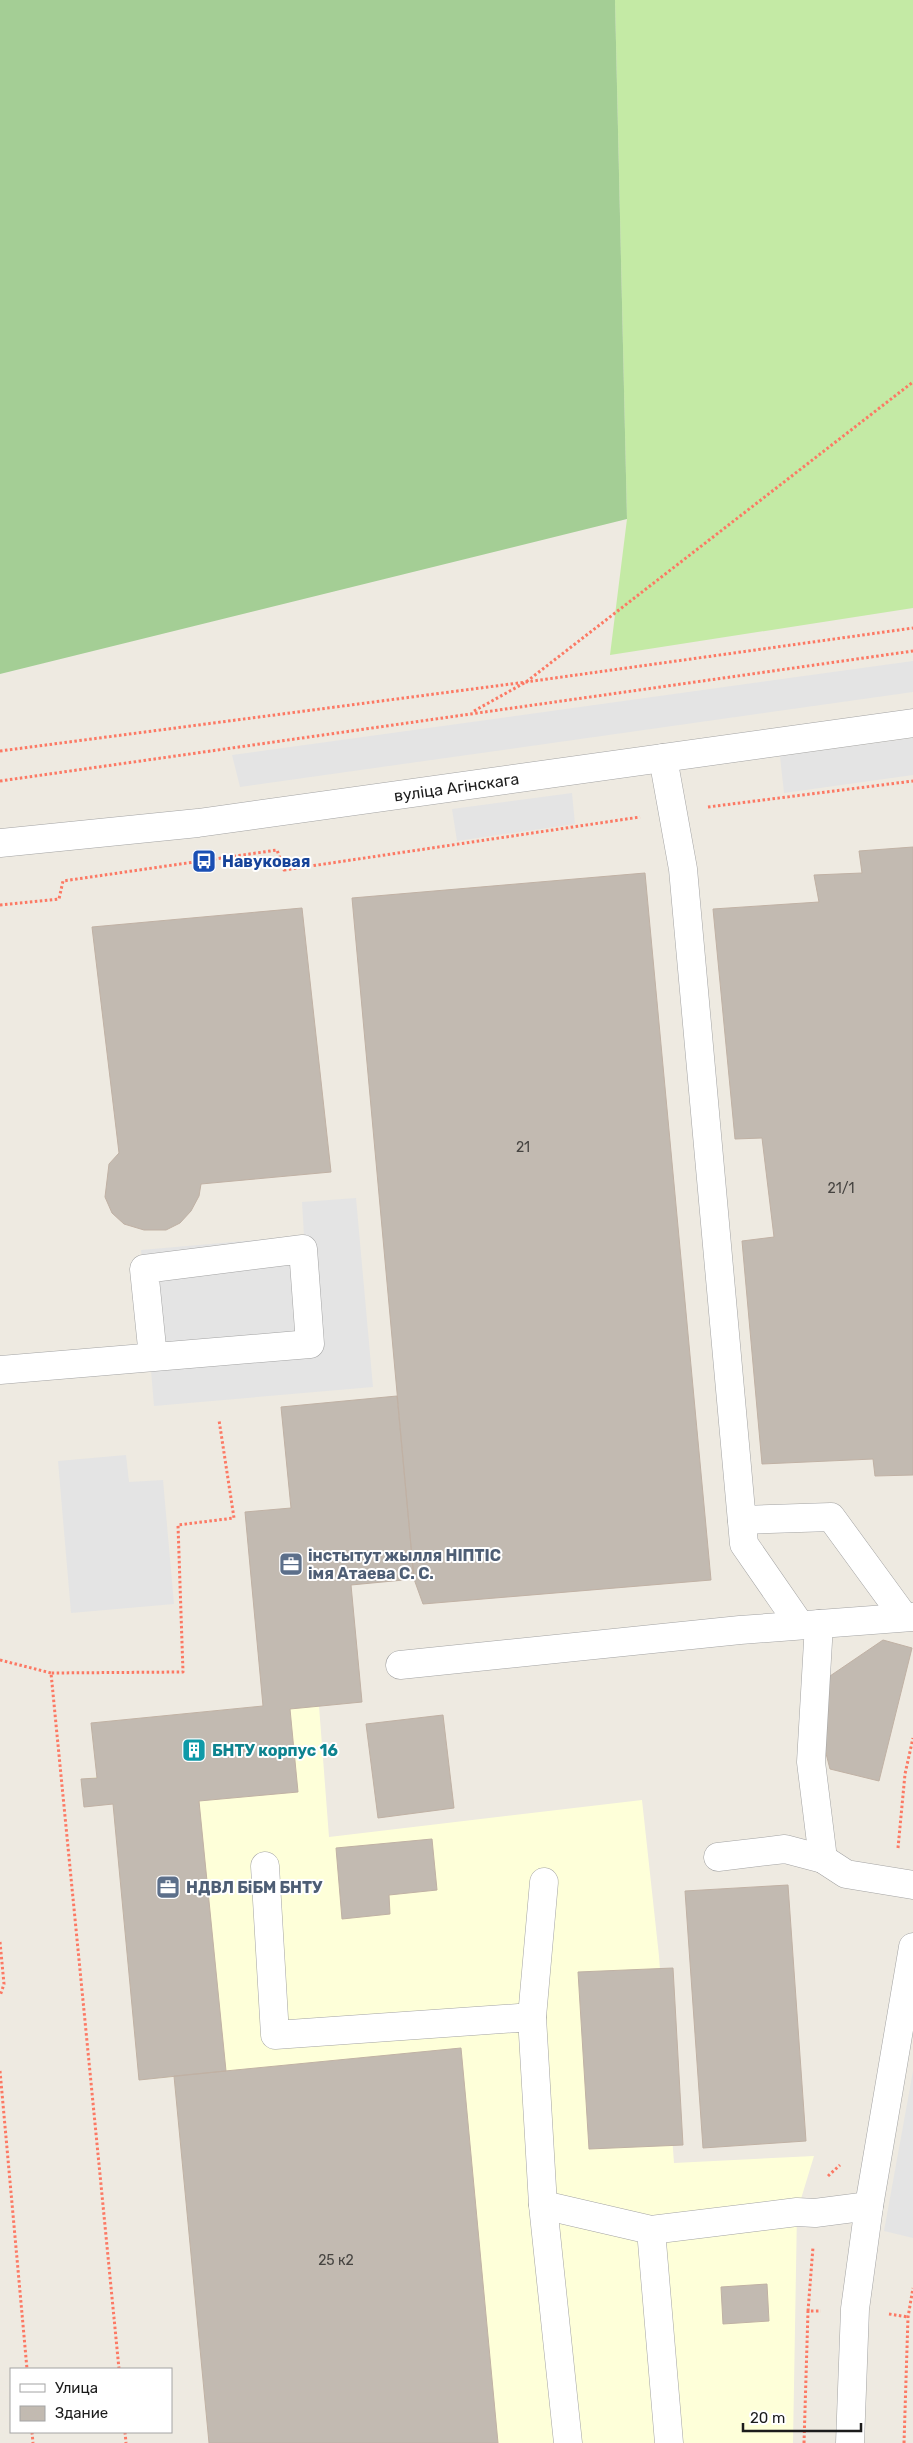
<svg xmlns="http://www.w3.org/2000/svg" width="913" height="2443" viewBox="0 0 913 2443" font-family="Rubik,sans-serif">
	<rect width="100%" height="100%" fill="#eeeae1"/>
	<path fill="#feffd9" d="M263 1706H319L329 1837 642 1800 659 1956 674 2163 814 2156 797 2212 793 2443H209L174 2077 139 2080 113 1804 81 1779 97 1777 91 1723Z"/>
	<path fill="#c4eaa5" d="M615 0H913V608L610 655 627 519Z"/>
	<path fill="#a4ce95" d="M0 0H615L627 519 0 674Z"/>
	<path fill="#e4e4e4" d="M913 661V692L240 787 232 755Z
		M913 738V775L784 793 780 756Z
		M572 793 575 824 457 841 452 809Z
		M356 1198 373 1387 154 1406 141 1250 304 1236 302 1202Z
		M126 1455 129 1482 163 1480 174 1604 71 1613 58 1461Z
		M913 2071V2238L884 2231Z"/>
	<path fill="#c2bab1" stroke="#c0b1a4" d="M913 847V1475L875 1476 873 1459 762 1464 742 1241 774 1237 762 1138 735 1139 713 909 819 902 814 875 862 873 859 851Z
		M645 873 711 1580 423 1604 414 1579 352 898Z
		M302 908 331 1172 201 1184 199 1196 191 1211 180 1223 166 1230H144L124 1224 112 1213 105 1197 109 1164 119 1153 92 927Z
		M397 1396 414 1579 351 1585 362 1702 290 1709 298 1792 199 1801 226 2071 139 2080 113 1804 84 1807 81 1779 97 1778 91 1723 263 1706 245 1512 291 1508 281 1407Z
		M883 1640 912 1648 879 1781 830 1769 822 1738 830 1676Z
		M443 1715 454 1808 378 1818 366 1724Z
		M432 1839 437 1890 389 1895 390 1914 342 1919 336 1848Z
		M788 1885 806 2141 703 2148 685 1891Z
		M673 1968 683 2145 589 2149 578 1972Z
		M461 2048 498 2443H209L174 2076Z
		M767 2284 769 2321 723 2324 721 2287Z"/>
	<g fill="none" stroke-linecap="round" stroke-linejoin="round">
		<g stroke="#a3a3a3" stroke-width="29">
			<g id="minor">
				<path d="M663 758 683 869 744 1544 800 1625"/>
				<path id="s1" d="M0 843 198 823 913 723"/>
				<path d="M0 1370 310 1344 303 1249 144 1269 153 1357"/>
				<path d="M742 1520 831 1517 904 1617"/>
				<path d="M819 1624 811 1762 823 1859 846 1874 913 1885"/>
				<path d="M400 1665 740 1630 913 1617"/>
				<path d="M718 1857 785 1849 823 1859"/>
				<path d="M265 1866 275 2035 532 2017 543 2205 651 2230 797 2212 815 2213 869 2206"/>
				<path d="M532 2017 544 1882"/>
				<path d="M543 2205 568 2443"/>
				<path d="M651 2230 669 2443"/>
				<path d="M850 2443 855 2309 869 2206 913 1947"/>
			</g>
		</g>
		<path stroke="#fc7964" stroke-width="3" stroke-dasharray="2.5 2.5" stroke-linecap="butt" d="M474 711 526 682 913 382
			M0 751 526 682 913 628
			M0 781 913 651
			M708 807 913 781
			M0 905 59 899 63 881 277 850 284 870 640 817
			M0 1660 51 1673
			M898 1848 905 1774 913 1738
			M0 1942 4 1984 0 1996
			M0 2071 27 2369
			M828 2176 840 2165
			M808 2311 813 2247
			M889 2314 908 2317
			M119 2369 51 1673 183 1672 178 1525 234 1518 219 1420
			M32 2432 33 2443
			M125 2432 126 2443
			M804 2443 808 2311H821
			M904 2443 908 2317 913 2288"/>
		<use href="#minor" stroke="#fff" stroke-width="28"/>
	</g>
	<defs>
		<g id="bus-square" transform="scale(1.25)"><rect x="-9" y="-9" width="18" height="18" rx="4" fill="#1a4fb4" stroke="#fff"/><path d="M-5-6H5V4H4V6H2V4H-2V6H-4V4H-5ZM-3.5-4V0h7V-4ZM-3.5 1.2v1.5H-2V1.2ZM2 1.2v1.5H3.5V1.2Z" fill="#fff"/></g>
		<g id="office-square" transform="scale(1.25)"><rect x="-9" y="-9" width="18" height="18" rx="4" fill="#5c6f8a" stroke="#fff"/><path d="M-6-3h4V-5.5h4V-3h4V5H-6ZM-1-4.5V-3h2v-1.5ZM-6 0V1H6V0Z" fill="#fff"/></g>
		<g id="building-square" transform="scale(1.25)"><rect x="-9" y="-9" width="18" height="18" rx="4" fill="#0f9aa8" stroke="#fff"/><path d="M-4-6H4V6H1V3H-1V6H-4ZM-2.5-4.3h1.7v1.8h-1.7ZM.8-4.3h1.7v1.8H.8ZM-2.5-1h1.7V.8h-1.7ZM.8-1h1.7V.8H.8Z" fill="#fff"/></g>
	</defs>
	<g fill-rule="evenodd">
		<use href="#bus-square" x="204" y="861"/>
		<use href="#office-square" x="291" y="1564"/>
		<use href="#building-square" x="194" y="1750"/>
		<use href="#office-square" x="168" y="1887"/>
	</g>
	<g text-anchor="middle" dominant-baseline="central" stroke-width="4" stroke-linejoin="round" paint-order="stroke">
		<g font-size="14" fill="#464441">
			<text x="523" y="1147">21</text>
			<text x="841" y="1188">21/1</text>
			<text x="336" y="2260">25 к2</text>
		</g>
		<g font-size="16" fill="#1c1c1c" stroke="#fff">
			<text stroke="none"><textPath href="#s1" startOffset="460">вуліца Агінскага</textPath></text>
		</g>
		<g font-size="16" font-weight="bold" fill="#164399" stroke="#fff" text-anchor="start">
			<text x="222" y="861">Навуковая</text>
		</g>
		<g font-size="16" font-weight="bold" fill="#4e5e75" stroke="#fff" text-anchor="start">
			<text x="308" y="1555">інстытут жылля НІПТІС<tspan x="308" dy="18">імя Атаева С. С.</tspan></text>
			<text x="186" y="1887">НДВЛ БіБМ БНТУ</text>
		</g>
		<g font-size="16" font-weight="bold" fill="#0d838f" stroke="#fff" text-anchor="start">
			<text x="212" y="1750">БНТУ корпус 16</text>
		</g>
	</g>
	<rect x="10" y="2368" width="162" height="65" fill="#ffffff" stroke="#a4a4a4"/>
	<rect x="20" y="2384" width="25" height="8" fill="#ffffff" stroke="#a4a4a4"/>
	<text x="55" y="2393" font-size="15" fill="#1c1c1c">Улица</text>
	<rect x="20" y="2406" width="25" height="15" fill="#c2bab1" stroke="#a4a4a4"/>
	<text x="55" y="2418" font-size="15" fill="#1c1c1c">Здание</text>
	<path d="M743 2423v8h118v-8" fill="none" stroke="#1c1c1c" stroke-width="2.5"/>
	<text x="750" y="2423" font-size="15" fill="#1c1c1c" stroke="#ffffff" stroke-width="4" paint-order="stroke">20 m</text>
</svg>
